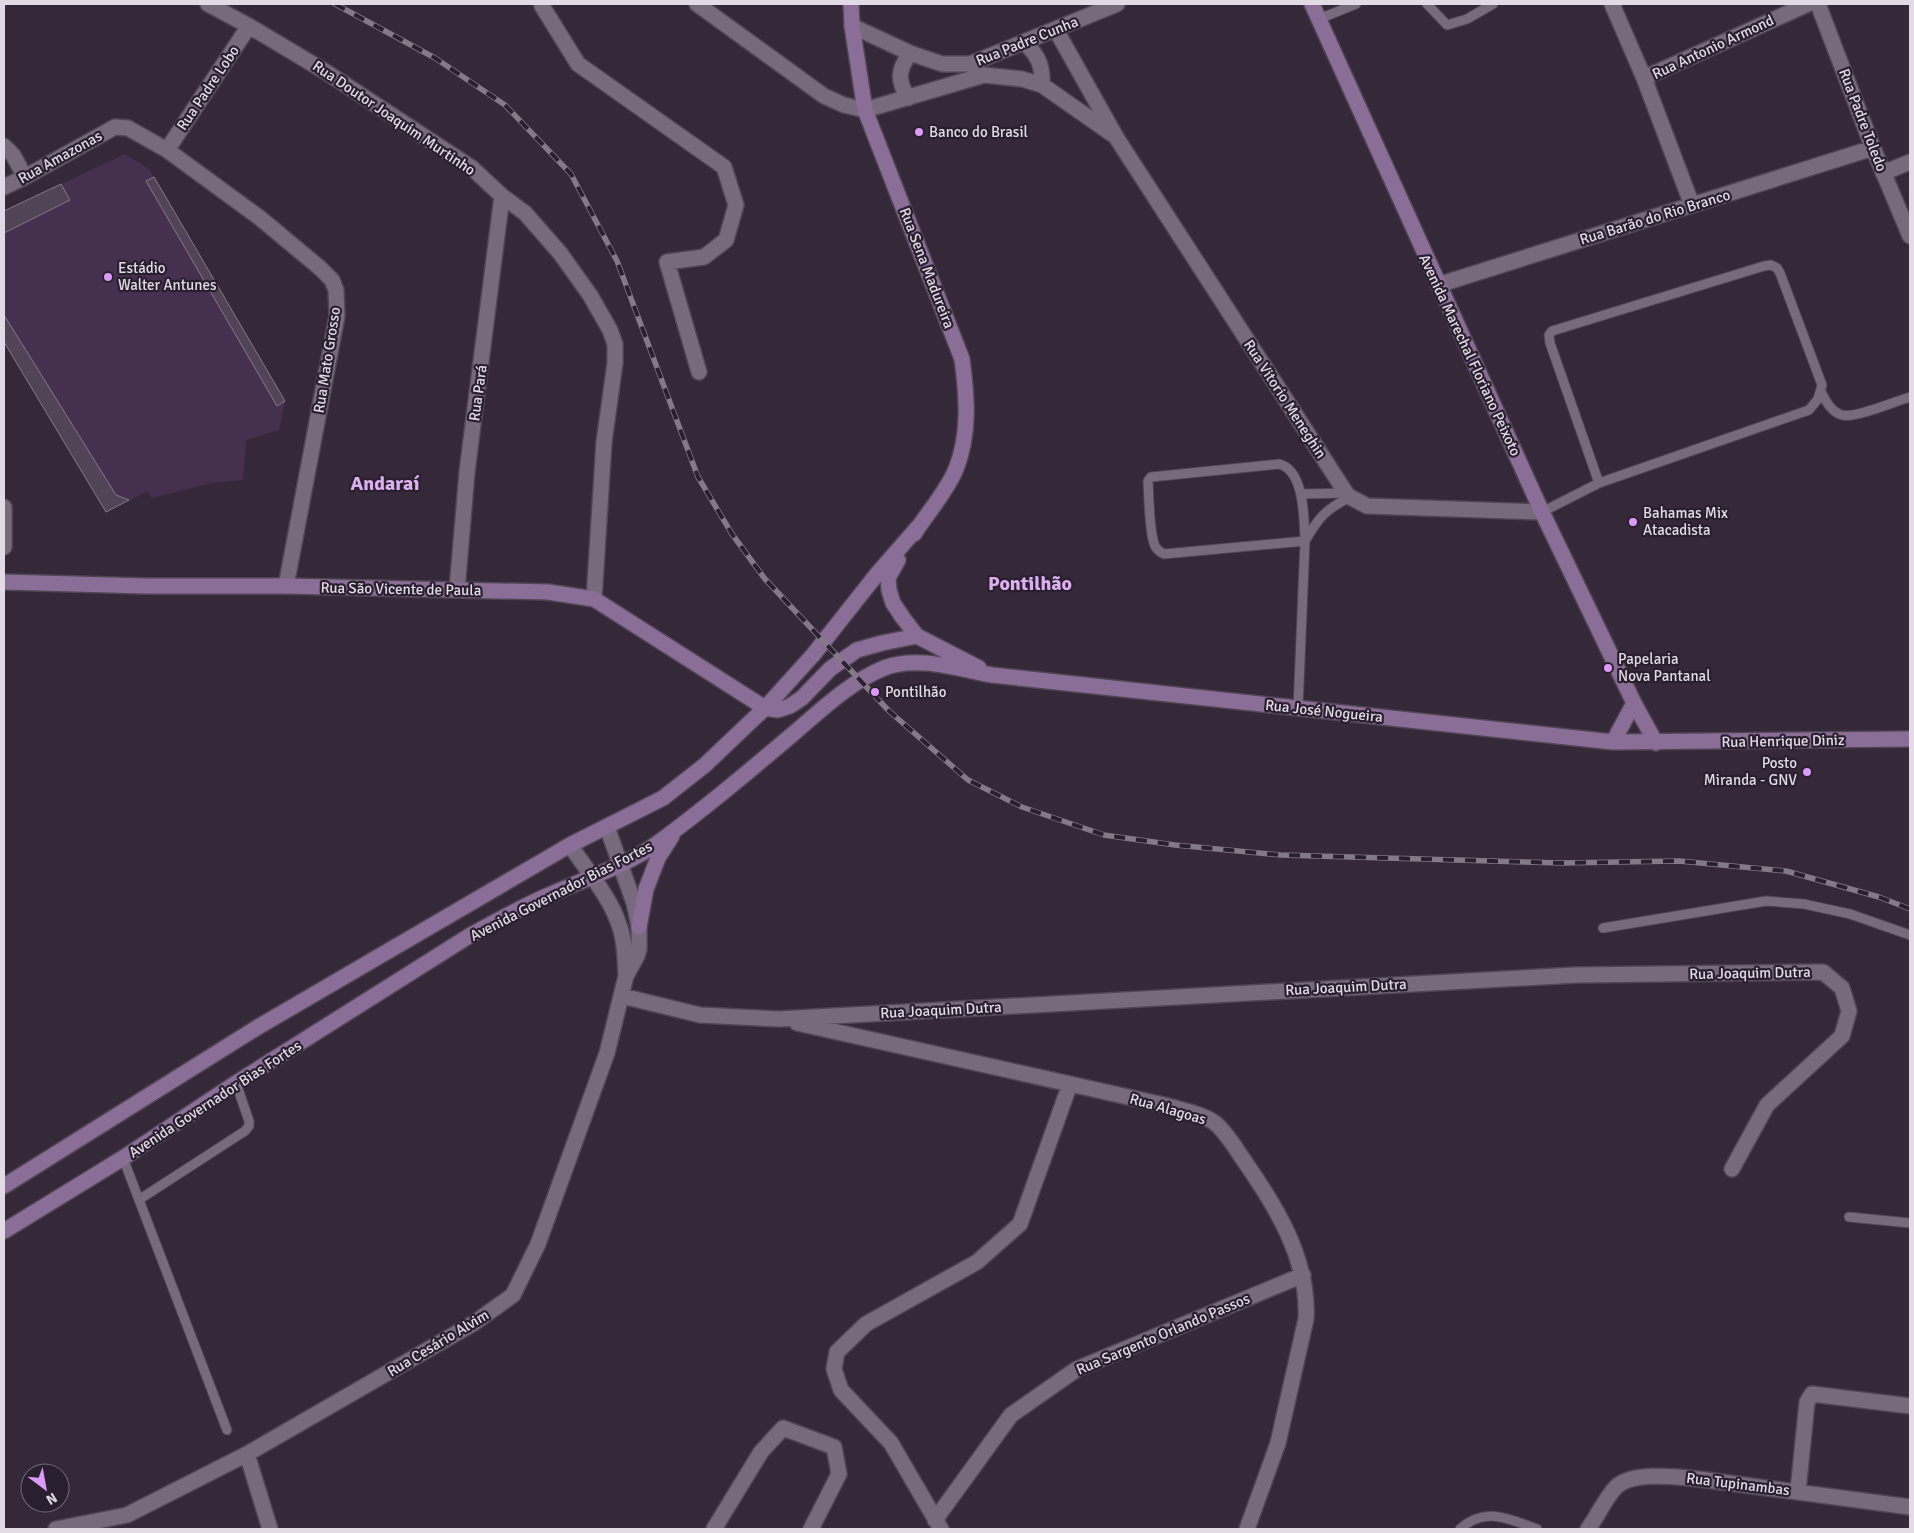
<svg xmlns="http://www.w3.org/2000/svg" width="1914" height="1533" viewBox="0 0 1914 1533" font-family="Signika,sans-serif">
	<rect width="100%" height="100%" fill="#342839"/>
	<path fill="#463050" d="M125 154 149 169 285 401 279 430 246 440 243 480 211 483 152 498 148 491 106 512 4 342V211Z"/>
	<path fill="#514456" stroke="#85788b" d="M154 177 285 401 277 406 146 181Z
		M61 184 70 200 4 233V211Z
		M4 315 116 495 129 500 106 512 4 342Z"/>
	<g fill="none" stroke-linecap="round" stroke-linejoin="round">
		<g stroke="#4f4553" stroke-width="11">
			<path id="lane" d="M1427 4 1447 25 1467 19 1493 4
				M1319 19 1356 4
				M1771 265 1777 268 1780 273 1822 385 1818 399 1809 410 1599 483 1550 343 1549 335 1552 331 1764 266Z
				M1821 392C1826 401 1831 412 1842 415 1854 419 1896 401 1910 397
				M1279 464C1305 470 1304 521 1305 541L1164 554C1160 552 1157 550 1155 546 1149 532 1149 498 1148 481L1151 477Z
				M1301 494 1346 493
				M1542 512 1599 483
				M1298 708 1305 541C1319 517 1325 510 1350 497
				M1603 928 1766 901 1804 904 1850 914 1910 935
				M123 1158 227 1430
				M140 1199 245 1131 249 1126V1121L236 1083
				M1849 1217 1910 1223
				M1460 1529C1485 1506 1509 1519 1537 1529"/>
		</g>
		<g stroke="#4f4553" stroke-width="18">
			<path id="street" d="M208 4 249 26 326 72 472 168 502 196 525 213 560 253 590 295 610 330 615 344V363L604 442 594 599
				M543 4 542 6 578 64 724 167 736 205 726 240 704 257 667 262 699 372
				M697 4 824 96 844 105 865 110 984 75 1022 79 1042 85 1112 134
				M1612 4 1644 78 1692 205
				M1818 4 1873 148 1910 236
				M852 26 910 53 942 64H970L1117 4
				M1056 30 1116 137 1346 493 1350 497 1367 506 1542 512
				M1024 42C1038 55 1043 66 1042 85
				M1644 78 1808 4
				M908 98C897 80 898 70 910 53
				M4 146 13 155 25 177
				M167 150 249 26
				M1883 173 1910 162
				M4 187 25 177 115 127 128 128 167 150 260 218 320 268 332 280 336 290 337 316 286 586
				M1438 285 1873 148
				M4 507V547
				M457 590 467 472 502 196
				M570 845C585 868 610 897 618 922 625 939 625 958 626 976
				M622 996 700 1015 779 1019 1576 975 1823 972 1842 988 1849 1011 1842 1036 1767 1105 1732 1169
				M797 1023 1164 1105C1181 1110 1201 1113 1215 1123 1227 1133 1236 1149 1245 1162 1277 1208 1309 1260 1306 1319L1278 1443 1247 1529
				M247 1454 270 1529
				M1798 1491 1807 1402 1812 1394 1910 1406
				M935 1520 1011 1415 1077 1369 1303 1275
				M56 1529 127 1515 247 1454 474 1323 513 1295 538 1244 607 1053 626 976 637 956 639 949V927L634 903 607 827
				M714 1529 761 1452 783 1428 834 1447 839 1474 811 1529
				M941 1529 891 1443 841 1390 834 1369 837 1352 866 1324 977 1262 1020 1224 1070 1084
				M1588 1529C1597 1517 1606 1497 1616 1487 1633 1471 1678 1477 1699 1479L1910 1507"/>
		</g>
		<g stroke="#4f4553" stroke-width="18">
			<path id="secondary" d="M851 4 852 26 865 110 962 359C967 396 970 434 956 469 946 493 927 513 914 534
				M1312 4 1542 512 1634 703 1656 743
				M898 560 888 578 889 590 893 603 903 618 917 636 979 668
				M4 582 145 586H286L548 592 594 599 765 708 778 710 790 706 802 698 830 669 857 650 882 643 917 636
				M1613 742 1634 703
				M639 927 646 889 658 858 672 836
				M4 1186 258 1027 570 845 663 798 705 765 765 708 813 655 877 574 919 526
				M4 1231 123 1158 236 1083 469 936C495 922 521 907 549 895 584 879 623 867 655 845 703 810 748 772 793 734 821 710 850 682 884 668 917 655 958 669 992 675L1613 742 1910 739"/>
		</g>
		<use href="#lane" stroke="#776a7d" stroke-width="9"/>
		<use href="#street" stroke="#776a7d" stroke-width="15"/>
		<use href="#secondary" stroke="#8b6e97" stroke-width="15"/>
		<g stroke="#837987" stroke-width="5.5">
			<path id="rail" d="M335 4 435 58 505 105 571 174 617 261 698 477 732 534 765 579 889 711 968 780 1022 807 1104 835 1175 845 1281 855 1562 863 1679 861 1786 871 1879 897 1910 909"/>
		</g>
		<use href="#rail" stroke="#2a1f2f" stroke-width="4" stroke-dasharray="11" stroke-linecap="butt"/>
	</g>
	<g fill="#db9af6" stroke="#2a1f2f" stroke-width="2">
		<circle cx="919" cy="132" r="5"/>
		<circle cx="108" cy="277" r="5"/>
		<circle cx="1633" cy="522" r="5"/>
		<circle cx="1608" cy="668" r="5"/>
		<circle cx="875" cy="692" r="5"/>
		<circle cx="1807" cy="772" r="5"/>
	</g>
	<g text-anchor="middle" dominant-baseline="central" stroke-width="4.5" stroke-linejoin="round" paint-order="stroke">
		<g font-size="15" fill="#e2dae5" stroke="#2a1f2f">
			<text transform="translate(1027 41) rotate(-22)">Rua Padre Cunha</text>
			<text transform="translate(1713 47) rotate(-25)">Rua Antonio Armond</text>
			<text transform="translate(208 88) rotate(-56)">Rua Padre Lobo</text>
			<text transform="translate(394 118) rotate(34)">Rua Doutor Joaquim Murtinho</text>
			<text transform="translate(1863 120) rotate(69)">Rua Padre Toledo</text>
			<text transform="translate(60 157) rotate(-29)">Rua Amazonas</text>
			<text transform="translate(1655 217) rotate(-17)">Rua Barão do Rio Branco</text>
			<text transform="translate(927 268) rotate(69)">Rua Sena Madureira</text>
			<text transform="translate(1470 355) rotate(65)">Avenida Marechal Floriano Peixoto</text>
			<text transform="translate(327 360) rotate(-81)">Rua Mato Grosso</text>
			<text transform="translate(478 393) rotate(-82)">Rua Pará</text>
			<text transform="translate(1285 399) rotate(57)">Rua Vitorio Meneghin</text>
			<text transform="translate(401 589) rotate(1)">Rua São Vicente de Paula</text>
			<text transform="translate(1324 711) rotate(6)">Rua José Nogueira</text>
			<text transform="translate(1783 741) rotate(-1)">Rua Henrique Diniz</text>
			<text transform="translate(561 891) rotate(-27)">Avenida Governador Bias Fortes</text>
			<text transform="translate(1750 973) rotate(-1)">Rua Joaquim Dutra</text>
			<text transform="translate(1346 987) rotate(-3)">Rua Joaquim Dutra</text>
			<text transform="translate(941 1010) rotate(-3)">Rua Joaquim Dutra</text>
			<text transform="translate(215 1099) rotate(-33)">Avenida Governador Bias Fortes</text>
			<text transform="translate(1168 1109) rotate(16)">Rua Alagoas</text>
			<text transform="translate(1163 1334) rotate(-23)">Rua Sargento Orlando Passos</text>
			<text transform="translate(438 1343) rotate(-31)">Rua Cesário Alvim</text>
			<text transform="translate(1738 1484) rotate(7)">Rua Tupinambas</text>
		</g>
		<g font-size="15" fill="#e2dae5" stroke="#2a1f2f" text-anchor="start">
			<text x="929" y="132">Banco do Brasil</text>
			<text x="118" y="268">Estádio<tspan x="118" dy="17">Walter Antunes</tspan></text>
			<text x="1643" y="513">Bahamas Mix<tspan x="1643" dy="17">Atacadista</tspan></text>
			<text x="1618" y="659">Papelaria<tspan x="1618" dy="17">Nova Pantanal</tspan></text>
			<text x="885" y="692">Pontilhão</text>
			<text x="1797" y="763" text-anchor="end">Posto<tspan x="1797" dy="17">Miranda - GNV</tspan></text>
		</g>
		<g font-size="20" font-weight="bold" fill="#dcafef" stroke="#2a1f2f">
			<text x="385" y="483">Andaraí</text>
			<text x="1030" y="583">Pontilhão</text>
		</g>
	</g>
	<rect width="1914" height="1533" fill="none" stroke="#e2dae5" stroke-width="10"/>
	<g transform="translate(45 1488) rotate(148)"><circle r="24" fill="#2a1f2f" stroke="#746a78"/>
	<path d="M0-4L9 19L0 12L-9 19Z" fill="#db9af6"/>
	<text y="-8" font-size="14" font-weight="bold" text-anchor="middle" fill="#e2dae5">N</text>
	</g>
</svg>
